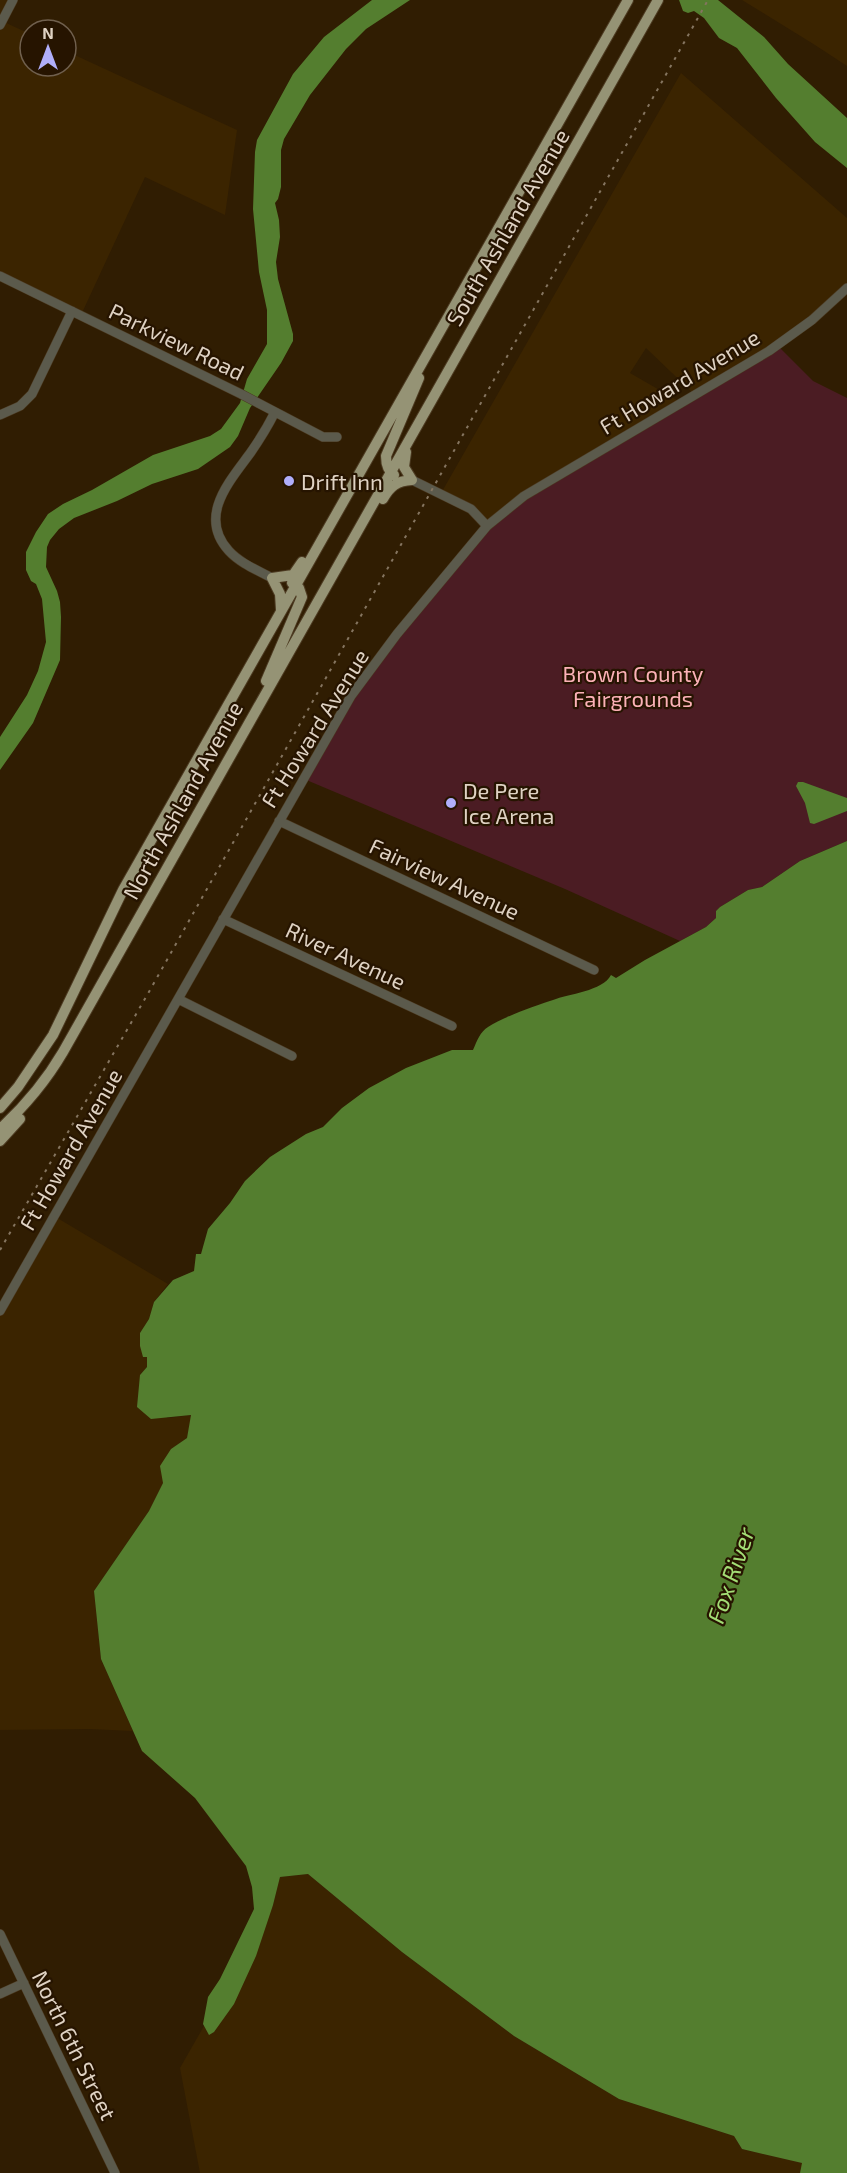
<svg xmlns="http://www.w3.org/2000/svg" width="847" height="2173" viewBox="0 0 847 2173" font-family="'Exo 2',sans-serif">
	<rect width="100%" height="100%" fill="#301d02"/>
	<path fill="#3b2400" d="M0 0H13L2 21 30 34V66H66V51L237 130 225 215 145 177 81 315 0 276Z
		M742 0H847V66L815 45Z
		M681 73 847 218V288L812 320 695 395 646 348 630 373 682 403 487 526 478 515 440 495Z
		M54 1216 168 1284 154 1302 149 1319 140 1333 147 1357V1367L140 1375 167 1418 192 1415 187 1438 171 1449 163 1483 149 1511 94 1591 101 1659 133 1731 89 1729 0 1730V1311Z
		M308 1874 402 1952 514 2036 619 2099 734 2136 742 2149 803 2163 800 2173H200L180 2068 273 1905 280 1877Z"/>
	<path fill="#4b1c23" d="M777 345 813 381 847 398V841L800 861 762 887 748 890 720 907 716 911V918L706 927 680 941 565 889 304 779 351 696 487 526 524 496Z"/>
	<path fill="#547e2f" d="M372 0H410L366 29 346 49 310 95 284 139 281 150V187L278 199 275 203 279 220 280 237 276 262 278 279 293 334V341L281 363 250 408 238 436 230 447 198 469 152 484 117 501 74 518 59 529 50 540 47 547 46 567 57 591 60 602 61 617 60 660 33 723 0 770V737L27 695 38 671 46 642 42 599 36 584 31 581 26 570V552L36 532 48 514 63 504 92 490 153 455 210 436 221 429 240 403 247 379 267 344V310L259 272 253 209 255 152 257 140 293 74 324 37Z
		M679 0H718L764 37 788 64 847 118V168L815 142 776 98 737 48 719 38 704 18 694 11 688 13 683 11Z
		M798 782H803L847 798V811L814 824 810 823 805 803 796 786Z
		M847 841V2173H800L802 2163 742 2149 734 2136 619 2099 514 2036 402 1952 308 1874 280 1877 273 1905 256 1956 234 2004 214 2032 209 2035 203 2024 208 1997 220 1979 254 1909 252 1887 246 1866 195 1798 142 1751 101 1659 94 1591 149 1511 163 1483 160 1466 171 1449 187 1438 191 1415 151 1419 137 1407 140 1375 147 1367V1357H143L140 1346V1333L149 1319 154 1302 173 1280 194 1271 196 1254H201L208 1229 230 1203 245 1181 270 1157 306 1134 323 1127 342 1108 369 1088 406 1068 452 1050H473C477 1041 480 1032 488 1027 503 1017 535 1006 553 1000 568 994 603 991 611 975L616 978 645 960 706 927 716 918V911L720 907 748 890 762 887 800 861Z"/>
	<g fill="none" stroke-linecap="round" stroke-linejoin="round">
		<g stroke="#4c3a21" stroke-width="10">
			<path id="minor" d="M0 25 13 0
				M0 276 241 394 323 437H337
				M0 415 20 406 32 394 72 311
				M412 480 471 509 487 526
				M272 578C257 570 240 563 229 551 197 516 230 481 251 452 260 439 268 426 275 412
				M279 821 594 970
				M223 919 452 1026
				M178 999 292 1056
				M0 1311 351 696 397 634 487 526 524 496 769 351 812 320 847 288
				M0 1934 115 2173
				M0 1994 24 1983"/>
		</g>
		<g stroke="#4c3a21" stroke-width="12">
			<path id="major" d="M394 475C388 471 386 464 386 456L419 378
				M383 499C390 486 397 481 412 480L404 467 406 452
				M281 610 280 594 272 578 293 575 302 562
				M266 681 302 597 299 588 292 583
				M0 1108 18 1087 53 1035 123 890 628 0
				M0 1129C25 1106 46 1081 63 1052L658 0
				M0 1141 20 1119"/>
		</g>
		<use href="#minor" stroke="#5b5a4c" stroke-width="9"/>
		<use href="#major" stroke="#959375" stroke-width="10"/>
		<path stroke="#857560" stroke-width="2" stroke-dasharray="3 6" stroke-linecap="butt" d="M0 1250 150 990 708 0"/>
	</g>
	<g fill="#b0aefa" stroke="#261400" stroke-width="2">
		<circle cx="289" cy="481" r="6"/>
		<circle cx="451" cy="803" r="6"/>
	</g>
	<g text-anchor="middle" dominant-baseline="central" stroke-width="4.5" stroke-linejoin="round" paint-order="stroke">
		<g font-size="22" fill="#dfd2c3" stroke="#261400">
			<text transform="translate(507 227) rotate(-60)">South Ashland Avenue</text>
			<text transform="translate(177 341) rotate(26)">Parkview Road</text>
			<text transform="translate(679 381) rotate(-31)">Ft Howard Avenue</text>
			<text transform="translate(314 728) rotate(-58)">Ft Howard Avenue</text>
			<text transform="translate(182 800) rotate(-61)">North Ashland Avenue</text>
			<text transform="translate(445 878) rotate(25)">Fairview Avenue</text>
			<text transform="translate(346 955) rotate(25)">River Avenue</text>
			<text transform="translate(70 1149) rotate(-60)">Ft Howard Avenue</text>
			<text transform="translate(75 2045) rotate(64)">North 6th Street</text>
		</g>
		<g font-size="22" fill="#dfd2c3" stroke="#261400" text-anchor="start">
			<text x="301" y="481">Drift Inn</text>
			<text x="463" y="790">De Pere<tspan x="463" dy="25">Ice Arena</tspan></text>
		</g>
		<g font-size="22" fill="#fcb1b7" stroke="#261400">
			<text x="633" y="673">Brown County<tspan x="633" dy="25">Fairgrounds</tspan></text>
		</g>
		<g font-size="24" font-style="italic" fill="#a3dd75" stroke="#261400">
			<text transform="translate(730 1575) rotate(-71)">Fox River</text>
		</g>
	</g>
	<g transform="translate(48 48)"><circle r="28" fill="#261400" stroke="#70604e" stroke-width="1.5"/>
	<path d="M0-4.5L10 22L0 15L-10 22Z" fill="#b0aefa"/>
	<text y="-9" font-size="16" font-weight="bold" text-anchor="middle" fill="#dfd2c3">N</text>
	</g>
</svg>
